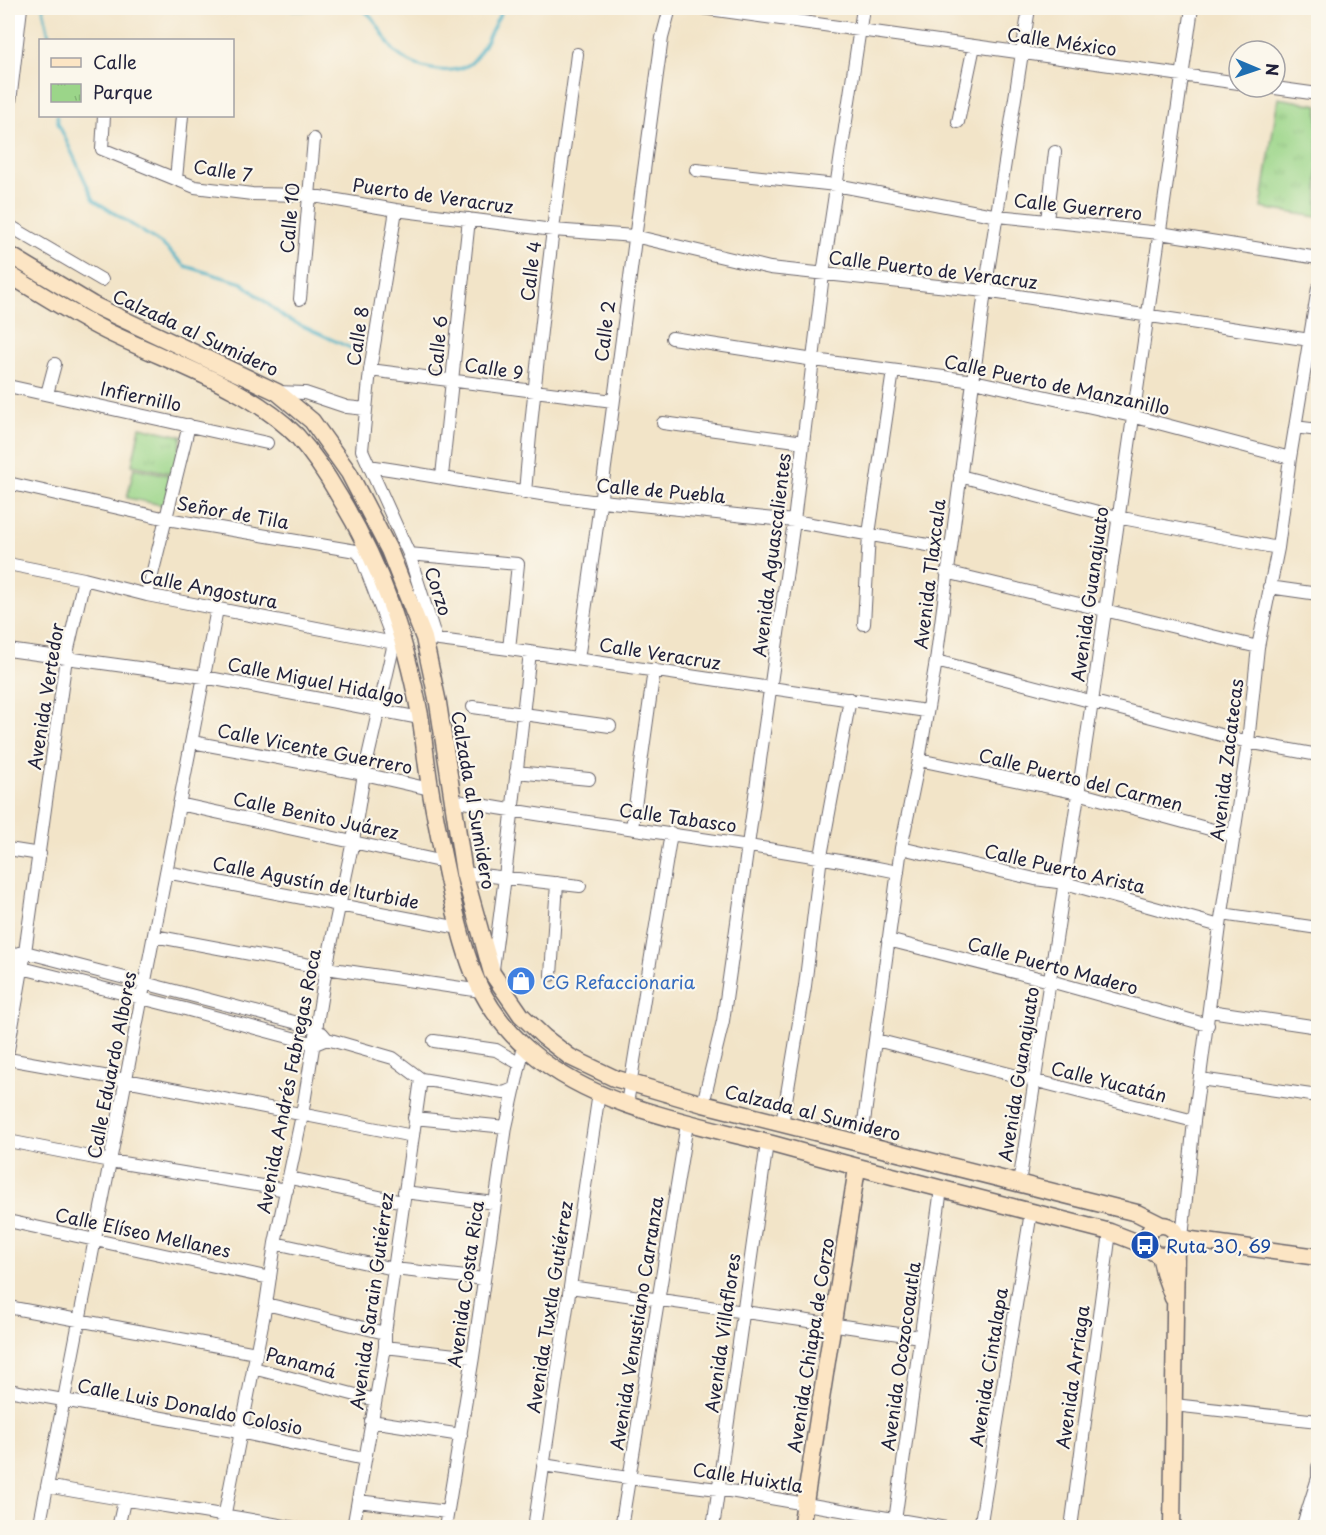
<svg xmlns="http://www.w3.org/2000/svg" width="1326" height="1535" viewBox="0 0 1326 1535" font-family="'Playpen Sans',sans-serif">
	<defs>
		<pattern id="park-tufts" width="24" height="20" patternUnits="userSpaceOnUse" patternTransform="scale(1.5)"><rect width="24" height="20" fill="#9bd589"/><path d="M3 7l-1-3M5 7V3M7 7l1-3M15 17l-1-3M17 17v-4M19 17l1-3" fill="none" stroke="#85b777"/></pattern>
	</defs>
	<rect width="100%" height="100%" fill="#fbf7ec"/>
	<filter id="ink" filterUnits="userSpaceOnUse"><feTurbulence type="fractalNoise" baseFrequency=".0167" numOctaves="2"/><feDisplacementMap in="SourceGraphic" scale="12" xChannelSelector="R" yChannelSelector="G"/><feConvolveMatrix kernelMatrix="1 2 1 2 8 2 1 2 1" color-interpolation-filters="sRGB"/></filter>
	<filter id="wash" filterUnits="userSpaceOnUse"><feTurbulence type="fractalNoise" baseFrequency=".008" numOctaves="4" result="noise"/><feDisplacementMap in="SourceGraphic" scale="24" xChannelSelector="R" yChannelSelector="G"/><feGaussianBlur stdDeviation="1.35" result="paint"/><feColorMatrix in="noise" values="0 0 0 0 0 0 0 0 0 0 0 0 0 0 0 0 0 1.4 0 .05"/><feComposite in="paint" operator="in"/></filter>
	<g filter="url(#wash)">
		<rect width="100%" height="100%" fill="#f2e4c8"/>
		<path fill="#9bd589" stroke="#5e7c62" stroke-width="1.5" d="M134 468 173 476 167 506 127 498Z"/>
		<path fill="url(#park-tufts)" stroke="#5e7c62" stroke-width="1.5" d="M1278 98 1318 105V217L1261 208Z
			M140 427 182 436 174 474 132 465Z"/>
		<g fill="none" stroke-linecap="round" stroke-linejoin="round">
			<path stroke="#45afc4" stroke-width="3" d="M43 8 50 40
				M285 8 301 10 320 8
				M359 8C375 14 381 34 391 47 405 67 451 79 471 63 484 52 493 23 504 8
				M57 116 58 123 94 200 163 245 185 266 242 283 285 318 357 351"/>
		</g>
	</g>
	<g filter="url(#ink)">
		<g fill="none" stroke-linecap="round" stroke-linejoin="round">
			<g stroke="#6b666c" stroke-width="14">
				<path id="street" d="M702 8 1239 83
					M1268 87 1318 94
					M104 116 102 149 195 187 252 194 308 195 396 210 553 230 634 236 770 268 985 291 1310 340
					M8 119 21 8
					M958 122 974 46
					M696 170 836 185 998 216 1160 233 1318 258
					M176 179 182 116
					M396 210 370 370 362 450 409 554 436 639
					M1047 221 1055 152
					M8 225 102 280
					M300 299 314 139
					M672 338 814 360 974 381 1132 416 1290 458
					M370 370 613 401
					M8 386 267 443
					M277 392 305 393 347 407 366 409
					M47 394 55 364
					M663 423 804 442
					M1295 427 1318 430
					M369 466C443 477 517 492 591 501H602L794 521 950 549
					M442 476 469 219
					M960 476 1117 517 1278 548
					M8 483 167 519 356 551 361 556 394 643 364 774 353 841 326 968 302 1115 275 1243 266 1304 222 1528
					M525 493C532 405 542 318 553 230 560 171 570 113 577 54
					M409 554 518 564 509 649
					M8 564 84 579 147 595 394 643 399 641
					M946 572 1258 647
					M1269 587 1318 594
					M147 595 189 425
					M864 624 869 534 893 371
					M424 638 509 649 926 711
					M8 650 204 677 420 718
					M578 659C609 452 633 245 662 38L670 8
					M936 661 1248 742 1318 755
					M473 707 610 726
					M192 742 364 774 430 789
					M919 760 1078 793 1235 836
					M516 772 589 779
					M452 800C600 827 750 842 898 872
					M179 804 444 862
					M632 828 654 670
					M901 848 1035 879 1065 883 1220 926
					M8 849 40 854
					M166 872 459 928
					M464 873 580 886
					M1222 914 1318 928
					M154 936 326 968 481 991
					M888 940 1050 981 1208 1025
					M13 953 22 968 185 1009 315 1044 327 1039
					M19 953 25 952 317 1028
					M493 969 505 877 530 652
					M551 975 557 883
					M1210 1011 1318 1027
					M322 1033 327 1039 393 1058 421 1079 504 1093 515 1088
					M876 1040 1194 1121
					M434 1041 496 1050 520 1064
					M8 1050 25 952 66 658 84 579
					M8 1059 126 1080 413 1136
					M1200 1079 1318 1096
					M627 1104 671 833
					M703 1104 723 1021 794 521 823 274 863 8
					M414 1118 506 1127
					M782 1124 805 986 821 856 850 699
					M8 1141 110 1161 287 1190
					M861 1144 901 848 919 760 936 661 985 291 1029 8
					M290 1178 403 1202
					M1019 1184 1092 702 1192 8
					M404 1192 495 1203
					M8 1221 270 1278
					M1182 1238 1194 1121 1220 926 1248 742 1258 647 1278 548 1290 458 1318 288
					M275 1243 394 1269 484 1279
					M570 1287 920 1337
					M266 1304 385 1333
					M8 1307 256 1353
					M385 1347 473 1357
					M253 1368 375 1400
					M8 1390 239 1432 364 1459
					M1174 1405 1318 1421
					M371 1421 461 1435
					M543 1465 628 1478 718 1489 946 1528
					M47 1486C130 1502 213 1512 296 1528
					M358 1501 447 1512
					M39 1528 217 609
					M118 1528 124 1501
					M353 1528 385 1347V1333L421 1079
					M445 1528 473 1357 506 1127 524 1046
					M534 1528 599 1093
					M621 1528 687 1124
					M713 1528 767 1143
					M894 1528 941 1189
					M980 1528 1031 1212
					M1071 1528 1110 1232
					M1302 1528 1318 1478V1467"/>
			</g>
			<g stroke="#6b666c" stroke-width="19">
				<path id="secondary" d="M8 254 93 305 277 392 312 421 349 473 389 550 424 638 438 703 464 873 492 973 521 1015 544 1037 570 1057 614 1078 703 1104 1137 1213 1161 1225
					M8 274C40 293 72 314 106 331 168 362 248 386 297 436 313 454 327 475 339 496 382 567 404 633 420 715 424 738 426 763 430 787 436 824 444 861 452 898 467 962 479 1009 532 1053 597 1108 693 1123 772 1144 885 1175 997 1203 1110 1232L1149 1247
					M1147 1240a15 15 0 1 1 30 0a15 15 0 1 1-30 0Z
					M1177 1238 1318 1257
					M1160 1255 1164 1273 1173 1298
					M801 1528 857 1168
					M1172 1528 1176 1246"/>
			</g>
			<use href="#street" stroke="#fff" stroke-width="12"/>
			<use href="#secondary" stroke="#fce5c4" stroke-width="16"/>
		</g>
	</g>
	<defs>
		<g id="shop-disc" transform="scale(1.5)"><circle r="9.5" fill="#3f7fe0" stroke="#fbf7ec"/><path d="M-5-2.5h2.3a2.7 3.5 0 0 1 5.4 0H5L5.5 6h-11ZM-1.5-2.5h3a1.5 2.3 0 0 0-3 0Z" fill="#fff"/></g>
		<g id="bus-disc" transform="scale(1.5)"><circle r="9.5" fill="#1a4fb4" stroke="#fbf7ec"/><path d="M-5-6H5V4H4V6H2V4H-2V6H-4V4H-5ZM-3.5-4V0h7V-4ZM-3.5 1.2v1.5H-2V1.2ZM2 1.2v1.5H3.5V1.2Z" fill="#fff"/></g>
	</defs>
	<g fill-rule="evenodd">
		<use href="#shop-disc" x="521" y="981"/>
		<use href="#bus-disc" x="1145" y="1245"/>
	</g>
	<g text-anchor="middle" dominant-baseline="central" stroke-width="4.5" stroke-linejoin="round" paint-order="stroke">
		<g font-size="18" fill="#22223b" stroke="#fbf7ec">
			<text transform="translate(1062 41) rotate(8)">Calle México</text>
			<text transform="translate(223 170) rotate(9)">Calle 7</text>
			<text transform="translate(433 195) rotate(8)">Puerto de Veracruz</text>
			<text transform="translate(1078 206) rotate(6)">Calle Guerrero</text>
			<text transform="translate(289 218) rotate(-85)">Calle 10</text>
			<text transform="translate(933 269) rotate(7)">Calle Puerto de Veracruz</text>
			<text transform="translate(530 271) rotate(-83)">Calle 4</text>
			<text transform="translate(604 331) rotate(-83)">Calle 2</text>
			<text transform="translate(196 332) rotate(25)">Calzada al Sumidero</text>
			<text transform="translate(357 336) rotate(-81)">Calle 8</text>
			<text transform="translate(437 346) rotate(-84)">Calle 6</text>
			<text transform="translate(494 368) rotate(9)">Calle 9</text>
			<text transform="translate(1057 384) rotate(12)">Calle Puerto de Manzanillo</text>
			<text transform="translate(141 396) rotate(12)">Infiernillo</text>
			<text transform="translate(661 490) rotate(5)">Calle de Puebla</text>
			<text transform="translate(233 512) rotate(10)">Señor de Tila</text>
			<text transform="translate(771 555) rotate(-83)">Avenida Aguascalientes</text>
			<text transform="translate(929 574) rotate(-83)">Avenida Tlaxcala</text>
			<text transform="translate(209 588) rotate(11)">Calle Angostura</text>
			<text transform="translate(439 591) rotate(72)">Corzo</text>
			<text transform="translate(1089 594) rotate(-82)">Avenida Guanajuato</text>
			<text transform="translate(660 653) rotate(9)">Calle Veracruz</text>
			<text transform="translate(316 680) rotate(11)">Calle Miguel Hidalgo</text>
			<text transform="translate(45 696) rotate(-81)">Avenida Vertedor</text>
			<text transform="translate(315 748) rotate(11)">Calle Vicente Guerrero</text>
			<text transform="translate(1226 760) rotate(-83)">Avenida Zacatecas</text>
			<text transform="translate(1081 779) rotate(14)">Calle Puerto del Carmen</text>
			<text transform="translate(474 800) rotate(80)">Calzada al Sumidero</text>
			<text transform="translate(316 815) rotate(12)">Calle Benito Juárez</text>
			<text transform="translate(678 817) rotate(8)">Calle Tabasco</text>
			<text transform="translate(1065 868) rotate(13)">Calle Puerto Arista</text>
			<text transform="translate(316 882) rotate(11)">Calle Agustín de Iturbide</text>
			<text transform="translate(1053 965) rotate(15)">Calle Puerto Madero</text>
			<text transform="translate(111 1065) rotate(-79)">Calle Eduardo Albores</text>
			<text transform="translate(1018 1074) rotate(-81)">Avenida Guanajuato</text>
			<text transform="translate(288 1081) rotate(-79)">Avenida Andrés Fabregas Roca</text>
			<text transform="translate(1109 1081) rotate(14)">Calle Yucatán</text>
			<text transform="translate(813 1112) rotate(14)">Calzada al Sumidero</text>
			<text transform="translate(143 1232) rotate(12)">Calle Elíseo Mellanes</text>
			<text transform="translate(465 1284) rotate(-82)">Avenida Costa Rica</text>
			<text transform="translate(371 1301) rotate(-82)">Avenida Sarain Gutiérrez</text>
			<text transform="translate(549 1307) rotate(-81)">Avenida Tuxtla Gutiérrez</text>
			<text transform="translate(636 1323) rotate(-81)">Avenida Venustiano Carranza</text>
			<text transform="translate(722 1333) rotate(-82)">Avenida Villaflores</text>
			<text transform="translate(810 1345) rotate(-81)">Avenida Chiapa de Corzo</text>
			<text transform="translate(900 1356) rotate(-82)">Avenida Ocozocoautla</text>
			<text transform="translate(301 1362) rotate(15)">Panamá</text>
			<text transform="translate(988 1367) rotate(-81)">Avenida Cintalapa</text>
			<text transform="translate(1072 1377) rotate(-82)">Avenida Arriaga</text>
			<text transform="translate(190 1406) rotate(11)">Calle Luis Donaldo Colosio</text>
			<text transform="translate(748 1477) rotate(9)">Calle Huixtla</text>
		</g>
		<g font-size="18" fill="#366cbe" stroke="#fbf7ec" text-anchor="start">
			<text x="542" y="981">CG Refaccionaria</text>
		</g>
		<g font-size="18" fill="#164399" stroke="#fbf7ec" text-anchor="start">
			<text x="1166" y="1245">Ruta 30, 69</text>
		</g>
	</g>
	<rect width="1326" height="1535" fill="none" stroke="#fbf7ec" stroke-width="30"/>
	<rect x="39" y="39" width="195" height="78" fill="#fbf7ec" stroke="#a4a2a5" stroke-width="1.5"/>
	<rect x="51" y="58" width="30" height="9" fill="#fce5c4" stroke="#a4a2a5" stroke-width="1.5"/>
	<text x="93" y="69" font-size="18" fill="#22223b">Calle</text>
	<rect x="51" y="84" width="30" height="18" fill="url(#park-tufts)" stroke="#a4a2a5" stroke-width="1.5"/>
	<text x="93" y="99" font-size="18" fill="#22223b">Parque</text>
	<g transform="translate(1257 69) rotate(92)"><circle r="28" fill="#fbf7ec" stroke="#a4a2a5" stroke-width="1.5"/>
	<path d="M0-4.5L10 22L0 15L-10 22Z" fill="#1f6fb2"/>
	<text y="-9" font-size="16" font-weight="bold" text-anchor="middle" fill="#22223b">N</text>
	</g>
</svg>
